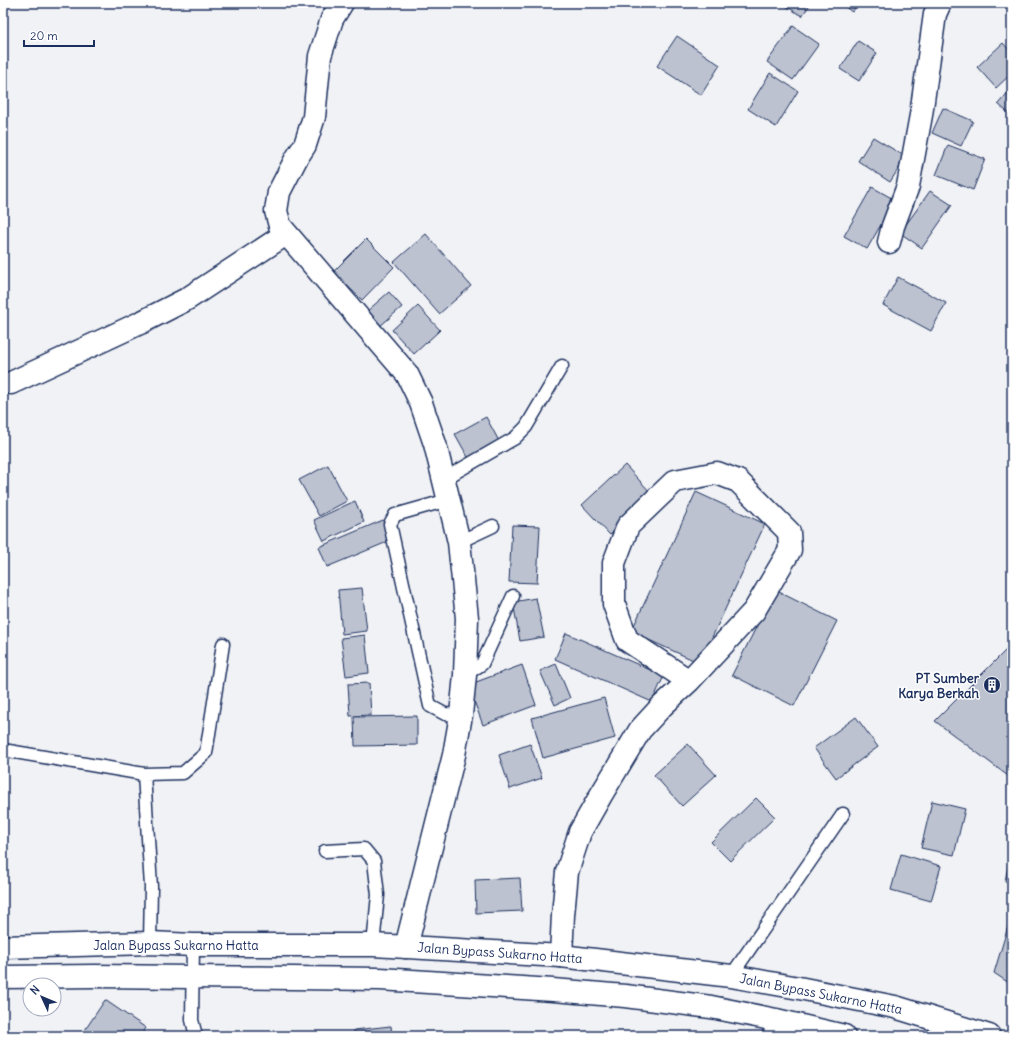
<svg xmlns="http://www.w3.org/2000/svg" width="1015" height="1039" viewBox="0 0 1015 1039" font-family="Delius,sans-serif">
	<rect width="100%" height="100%" fill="#f1f2f5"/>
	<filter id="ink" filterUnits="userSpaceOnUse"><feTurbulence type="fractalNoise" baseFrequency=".025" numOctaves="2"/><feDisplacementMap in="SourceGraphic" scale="8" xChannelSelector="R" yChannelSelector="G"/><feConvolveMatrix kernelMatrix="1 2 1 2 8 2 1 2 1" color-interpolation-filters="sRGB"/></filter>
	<g filter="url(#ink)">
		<path fill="#bcc2d0" stroke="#1b2f5e" d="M781 3H811L802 16Z
			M840 3H859L852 12Z
			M793 26 819 44 793 80 767 62Z
			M677 36 720 65 701 95 657 66Z
			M858 41 877 53 859 81 840 69Z
			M1003 43 1012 53V73L996 88 977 67Z
			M770 73 798 91 776 127 748 109Z
			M1012 88V116L998 104Z
			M943 108 973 121 961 146 932 133Z
			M873 137 906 157 890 182 858 161Z
			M948 145 985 159 973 190 936 175Z
			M872 187 895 200 867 249 844 236Z
			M930 191 952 205 922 248 900 233Z
			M426 234 471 286 439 314 394 262Z
			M366 239 394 267 362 300 333 272Z
			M898 277 946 303 931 331 883 305Z
			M389 292 402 307 379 327 366 312Z
			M418 306 440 330 414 354 392 330Z
			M486 417 500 443 469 459 455 434Z
			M328 465 347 501 319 516 299 480Z
			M625 465 653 495 610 535 582 505Z
			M696 492 765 524 700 663 631 632Z
			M355 501 364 522 324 541 314 520Z
			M383 520 392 540 327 567 319 547Z
			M512 525 540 526 537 583 509 582Z
			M362 588 367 631 342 634 338 590Z
			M775 590 837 621 794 706 732 675Z
			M536 598 544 637 520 641 513 602Z
			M566 633 664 676 652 702 555 659Z
			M365 635 369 673 346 676 341 638Z
			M1012 644V779L935 721Z
			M556 664 570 698 555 705 540 671Z
			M522 665 536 705 483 725 468 685Z
			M369 683 371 715 350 716 348 684Z
			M604 698 615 738 543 758 532 718Z
			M417 716V745L355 746 354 717Z
			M856 717 878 747 836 778 814 748Z
			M530 744 542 778 510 789 499 755Z
			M688 744 716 775 682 806 654 775Z
			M756 798 775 817 730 861 711 842Z
			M932 801 965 809 954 855 921 848Z
			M1012 848V883L1005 881Z
			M901 854 941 866 931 901 891 890Z
			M520 878 522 911 476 913 475 880Z
			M1012 913V985L994 973Z
			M105 1000 146 1028 140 1036H81Z
			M391 1026 392 1036H354V1030Z"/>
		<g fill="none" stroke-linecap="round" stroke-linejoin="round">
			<g stroke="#1b2f5e" stroke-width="15">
				<path id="lane" d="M444 480 456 472 515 438 526 427 562 366
					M448 500 395 515 390 524 430 706 445 714 461 715
					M459 542 493 526
					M465 675 482 664 513 596
					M3 750 144 774
					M325 851 364 849 374 861 378 895 373 945
					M150 943 151 887 144 774 183 773 206 753 223 644
					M193 945 192 1020 196 1036
					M731 976 843 814
					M768 1036 776 1020"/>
			</g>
			<g stroke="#1b2f5e" stroke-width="25">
				<path id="street" d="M342 3 332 19 320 56 314 117 305 145 296 159 279 192 276 211 280 226 407 374 421 403 435 444 459 542 467 618 465 675 461 715 454 755 406 947
					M889 242 893 226 908 186 921 115 935 14 940 3
					M11 383 140 323 187 299 286 234
					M561 956 563 915 567 872 580 832 601 795 640 730 662 706 689 681 754 611 790 550 789 532 738 481 717 473 675 481 628 526 614 563V604L627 640 689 681"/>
			</g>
			<g stroke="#1b2f5e" stroke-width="25">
				<path id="highway" d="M3 947 150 943 193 945H373L561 956 731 976 799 988 895 1007 989 1036
					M3 977 95 976 380 979 553 990 625 996 711 1007 776 1020 844 1036"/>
			</g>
			<use href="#lane" stroke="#fff" stroke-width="12"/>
			<use href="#street" stroke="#fff" stroke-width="22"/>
			<use href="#highway" stroke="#fff" stroke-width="22"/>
		</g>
	</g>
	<defs>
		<g id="building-disc" transform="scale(0.9)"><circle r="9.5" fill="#1b2f5e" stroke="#fff"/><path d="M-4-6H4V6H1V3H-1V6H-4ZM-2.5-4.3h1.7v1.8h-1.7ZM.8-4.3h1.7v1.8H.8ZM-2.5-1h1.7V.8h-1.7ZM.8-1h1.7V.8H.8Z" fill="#fff"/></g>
	</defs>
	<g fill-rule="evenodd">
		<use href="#building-disc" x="992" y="685"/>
	</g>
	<g text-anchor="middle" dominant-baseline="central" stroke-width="3" stroke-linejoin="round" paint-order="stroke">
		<g font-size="13" font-weight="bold" fill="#1b2f5e" stroke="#fff" text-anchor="end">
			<text x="979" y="678">PT Sumber<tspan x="979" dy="15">Karya Berkah</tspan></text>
		</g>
		<g font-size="13" fill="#1b2f5e" stroke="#fff">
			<text x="176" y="945">Jalan Bypass Sukarno Hatta</text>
			<text transform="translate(500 953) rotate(4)">Jalan Bypass Sukarno Hatta</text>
			<text transform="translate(821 994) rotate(11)">Jalan Bypass Sukarno Hatta</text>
		</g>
	</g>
	<rect width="1015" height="1039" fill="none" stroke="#fff" stroke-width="16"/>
	<rect x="8" y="8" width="999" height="1023" fill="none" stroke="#1b2f5e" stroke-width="1.5" filter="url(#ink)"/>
	<g transform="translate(42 997) rotate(314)"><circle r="19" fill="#ffffff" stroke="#a4acbf"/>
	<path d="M0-3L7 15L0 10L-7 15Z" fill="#1b2f5e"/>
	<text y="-6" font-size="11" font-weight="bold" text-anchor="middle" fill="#1b2f5e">N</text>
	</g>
	<path d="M24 40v6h70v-6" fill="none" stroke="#1b2f5e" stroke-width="2"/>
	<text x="30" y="40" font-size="12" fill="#1b2f5e" stroke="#ffffff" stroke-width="3" paint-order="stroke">20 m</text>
</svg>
